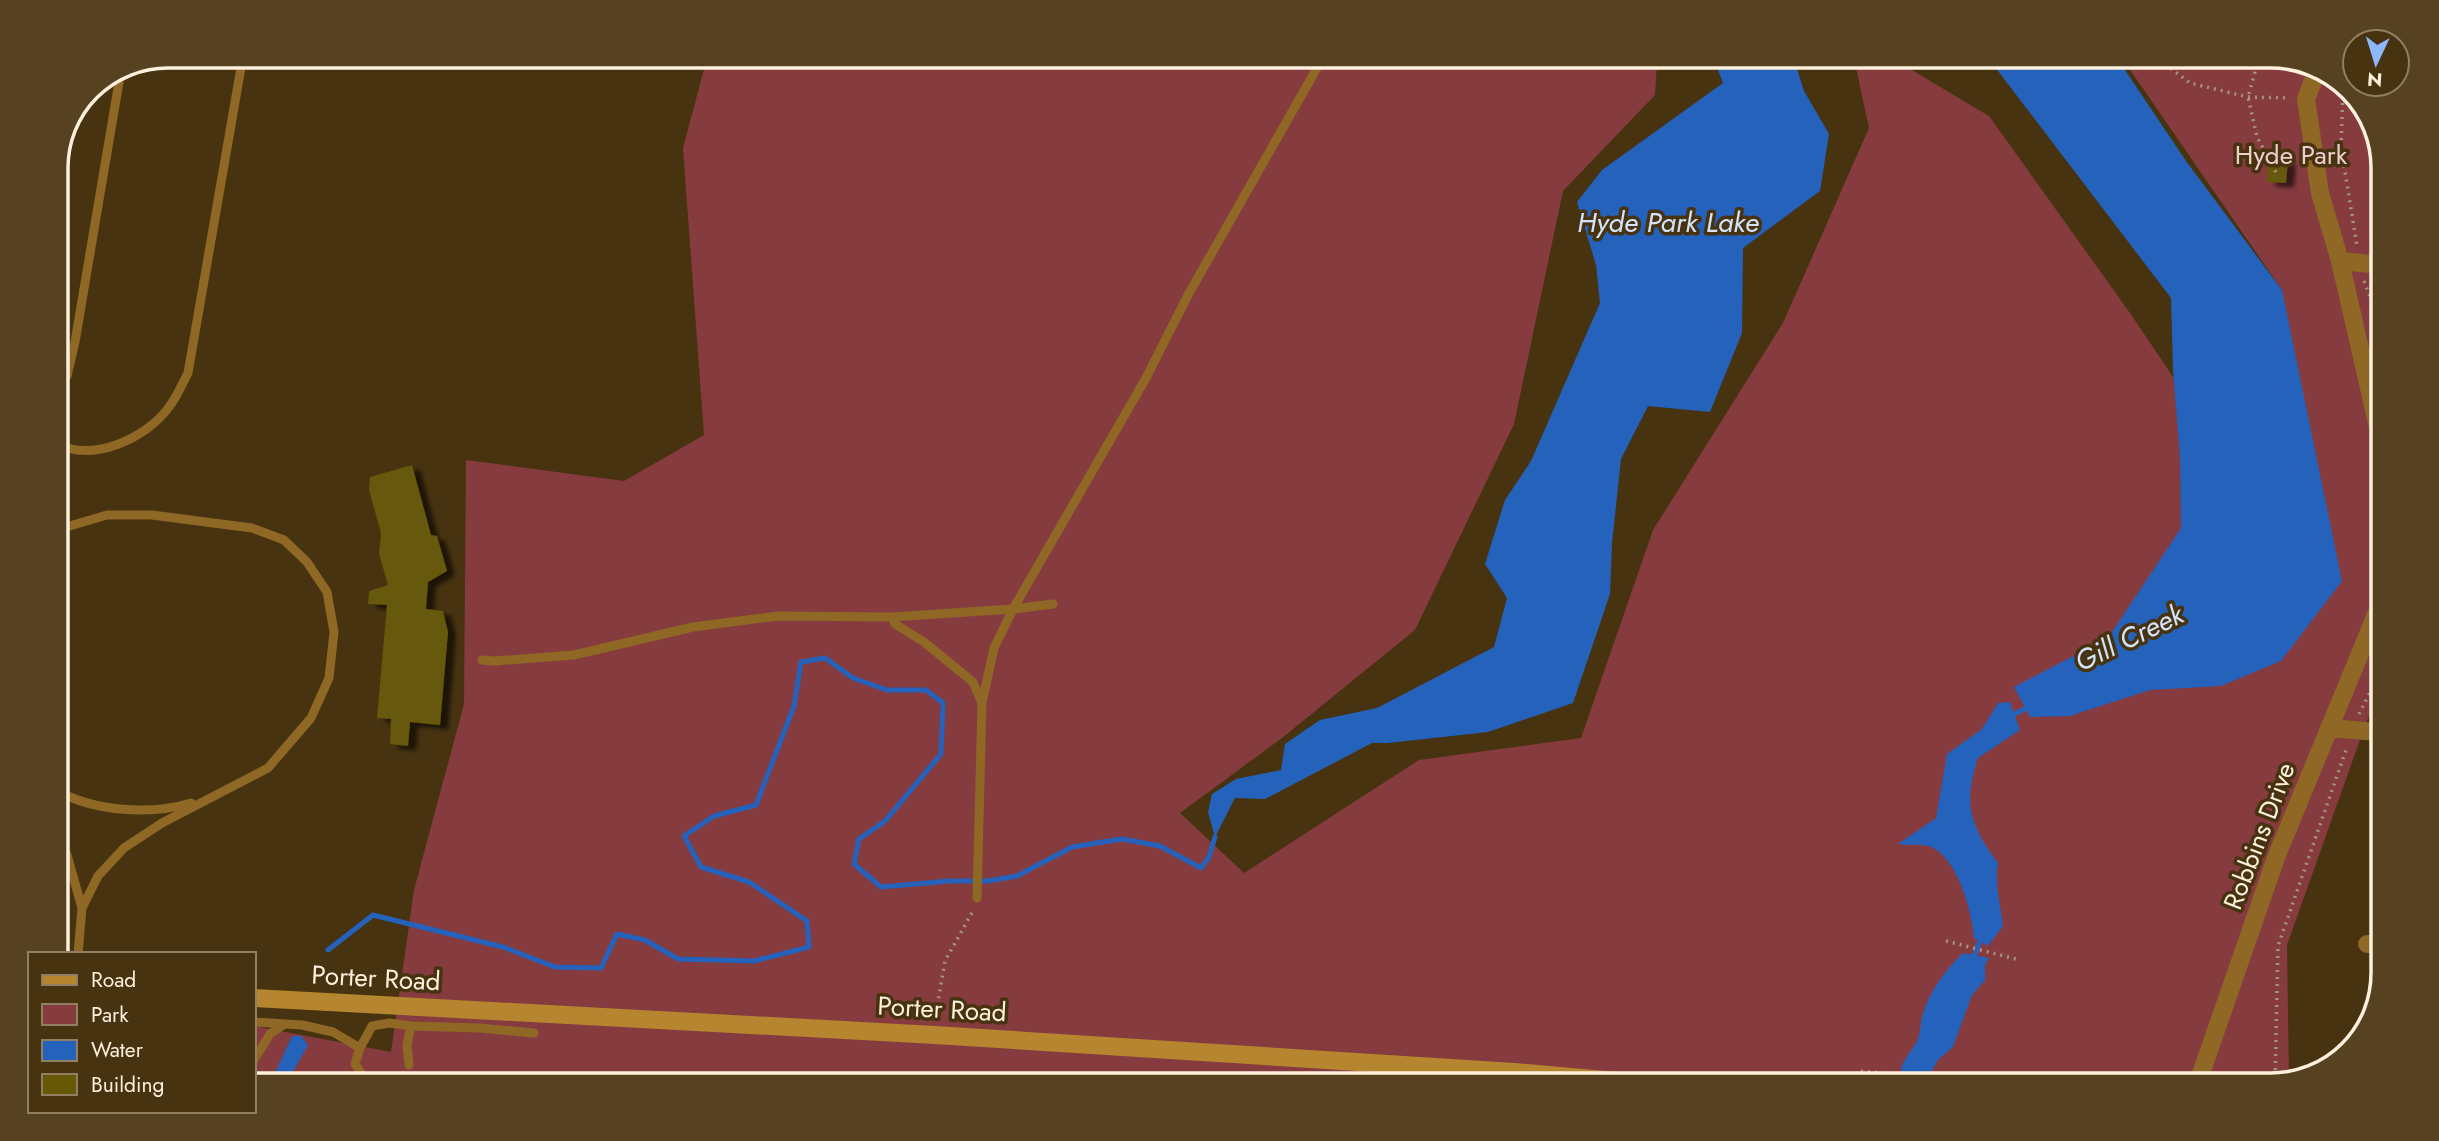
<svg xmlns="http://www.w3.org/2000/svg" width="2439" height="1141" viewBox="0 0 2439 1141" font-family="Jost,sans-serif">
	<defs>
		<filter id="shadow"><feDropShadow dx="8" dy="4.5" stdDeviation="2" flood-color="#0009"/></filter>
	</defs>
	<rect width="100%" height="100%" fill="#473310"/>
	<path fill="#863b3f" d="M707 58 1657 62 1655 95 1563 191 1514 424 1415 630 1282 738 1180 813 1244 873 1419 760 1581 738 1653 530 1783 323 1869 128 1855 63H1900L1989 116 2130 313 2215 439 2282 290 2126 64 2314 65 2364 106 2376 143 2369 246 2382 281 2377 699 2366 723 2287 945 2289 1079 2271 1085 254 1077V1026L391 1052 414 890 464 704 466 460 624 481 704 435 683 148Z"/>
	<path fill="#2562bb" d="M1715 62 1795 63 1804 91 1829 134 1820 191 1743 248 1742 333 1710 412 1648 406 1621 459 1612 543 1610 594 1573 703 1488 732 1388 743H1372L1265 799 1235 798 1215 837 1208 812 1212 794 1236 779 1281 770 1285 744 1320 720 1377 708 1494 647 1507 598 1485 564 1505 500 1531 461 1600 303 1596 265 1577 202 1602 170 1723 83Z
		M1992 63 2121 64 2186 161 2282 290 2342 581 2281 661 2221 686 2150 690 2070 716 2030 717 2014 687 2108 638 2181 528 2180 457 2173 370 2171 298Z
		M2010 702 2020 730 1978 758C1963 804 1970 825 1998 863 1994 883 2001 906 2003 926L1988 946 1974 938C1972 911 1957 858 1931 847 1920 843 1909 846 1898 844L1936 818 1947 754 1982 729 1998 703Z
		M1963 953 1989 958 1985 965V980L1972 995 1953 1047 1938 1060 1932 1071 1900 1075C1902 1059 1910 1054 1917 1041 1921 1032 1920 1022 1923 1013 1930 991 1946 969 1963 953Z
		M292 1036H301L308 1045 290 1077H273Z"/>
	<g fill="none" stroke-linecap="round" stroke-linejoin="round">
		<path stroke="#2562bb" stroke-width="5" d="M2008 717 2031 706
			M328 950 373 915 503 947 555 967 601 968 617 934 645 940 678 959 754 961 809 947 807 921 749 882 701 867 684 836 714 816 756 805 794 706 801 662 825 658 853 678 887 690H926L943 703 941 754 885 821 859 839 854 864 881 887 949 881H988L1017 876 1072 847 1122 839 1160 846 1201 868 1209 857 1215 837
			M1973 959 1982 936
			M1904 1083 1916 1070"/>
	</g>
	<path fill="#665807" filter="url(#shadow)" d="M2268 158 2288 160 2286 183 2267 182Z
		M412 465 431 535 437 536 447 571 428 582 426 609 443 611 448 632 440 725 410 722 408 746 390 744 391 719 377 718 387 605 368 604 369 591 388 585 379 554 381 533 369 490 370 477Z"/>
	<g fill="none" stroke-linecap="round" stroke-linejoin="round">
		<path stroke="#a6957b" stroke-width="3.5" stroke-dasharray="2 5" stroke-linecap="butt" d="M2165 64 2190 83 2248 97 2290 98
			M2257 65 2248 97 2257 137 2277 174
			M2343 89 2341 147 2357 246
			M2364 281 2381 325
			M2359 714 2378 677
			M1946 941 2016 959
			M935 1019 945 961 974 909
			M1861 1071 1958 1080
			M2275 1084 2278 946 2347 747"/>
		<path stroke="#8e6824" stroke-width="9" d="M56 387 67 376 75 342 120 76
			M56 443C91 464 147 438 169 407 177 397 182 384 188 373L243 56
			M56 530 107 515H152L252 528 284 540 307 562 327 592 334 632 329 678 311 718 268 768 162 823 124 848 98 876 82 908
			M892 617 895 624 924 642 973 682 982 703
			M482 660 495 661 574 655 693 627 778 616 892 617 1013 609 1053 604
			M56 790C94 812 151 815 191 803
			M56 828 67 855 82 908 78 954
			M977 898 982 703 994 648 1013 609 1146 378 1188 295 1321 61
			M254 1022 302 1025 333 1032 360 1048
			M254 1060 270 1034 283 1025
			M409 1065 407 1045 411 1026 479 1028 534 1033
			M364 1077 355 1064 360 1048 372 1026 389 1023 411 1026"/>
		<path stroke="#8e6824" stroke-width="18" d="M2318 68 2306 99 2320 193 2340 261 2380 436
			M2340 261 2382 265
			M2330 728 2377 732
			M2367 944H2375
			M2197 1085 2277 855 2378 610"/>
		<path stroke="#b5852f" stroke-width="18" d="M254 998 935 1035 1514 1072 1627 1082"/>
	</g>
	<g text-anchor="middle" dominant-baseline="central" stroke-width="7" stroke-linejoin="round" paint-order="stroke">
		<g font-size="26" fill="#eecdcd" stroke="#473310">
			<text x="2291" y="155">Hyde Park</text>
		</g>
		<g font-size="26" fill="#fdf0dd" stroke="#473310">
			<text transform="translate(2259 836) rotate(-69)">Robbins Drive</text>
			<text transform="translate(376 978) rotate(3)">Porter Road</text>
			<text transform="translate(942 1009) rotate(3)">Porter Road</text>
		</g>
		<g font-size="28" font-style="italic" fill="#d3e3fb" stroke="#473310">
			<text x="1668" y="222">Hyde Park Lake</text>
			<text transform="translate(2129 638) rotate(-26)">Gill Creek</text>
		</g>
	</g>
	<path d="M0 0H2439V1141H0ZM168 68H2271A100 100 0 0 1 2371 168V973A100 100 0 0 1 2271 1073H168A100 100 0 0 1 68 973V168A100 100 0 0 1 168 68Z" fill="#564220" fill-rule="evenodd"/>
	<path fill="none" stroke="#fdf0dd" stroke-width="3.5" d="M168 68H2271A100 100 0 0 1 2371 168V973A100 100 0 0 1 2271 1073H168A100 100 0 0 1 68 973V168A100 100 0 0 1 168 68Z"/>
	<rect x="28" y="952" width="228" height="161" fill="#473310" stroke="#907f62" stroke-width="2"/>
	<rect x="42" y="975" width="35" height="10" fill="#b5852f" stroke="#907f62" stroke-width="2"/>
	<text x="91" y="987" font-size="21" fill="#fdf0dd">Road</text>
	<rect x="42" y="1004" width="35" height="21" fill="#863b3f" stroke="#907f62" stroke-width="2"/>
	<text x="91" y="1022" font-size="21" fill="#fdf0dd">Park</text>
	<rect x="42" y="1040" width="35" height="21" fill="#2562bb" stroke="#907f62" stroke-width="2"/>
	<text x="91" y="1057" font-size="21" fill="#fdf0dd">Water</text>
	<rect x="42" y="1074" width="35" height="21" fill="#665807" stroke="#907f62" stroke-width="2"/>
	<text x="91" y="1092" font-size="21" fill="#fdf0dd">Building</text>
	<g transform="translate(2376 63) rotate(184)"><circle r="33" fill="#473310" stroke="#907f62" stroke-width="2"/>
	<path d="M0-5L12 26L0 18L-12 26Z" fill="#8db9fc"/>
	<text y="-10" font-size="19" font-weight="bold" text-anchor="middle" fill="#fdf0dd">N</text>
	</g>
</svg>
